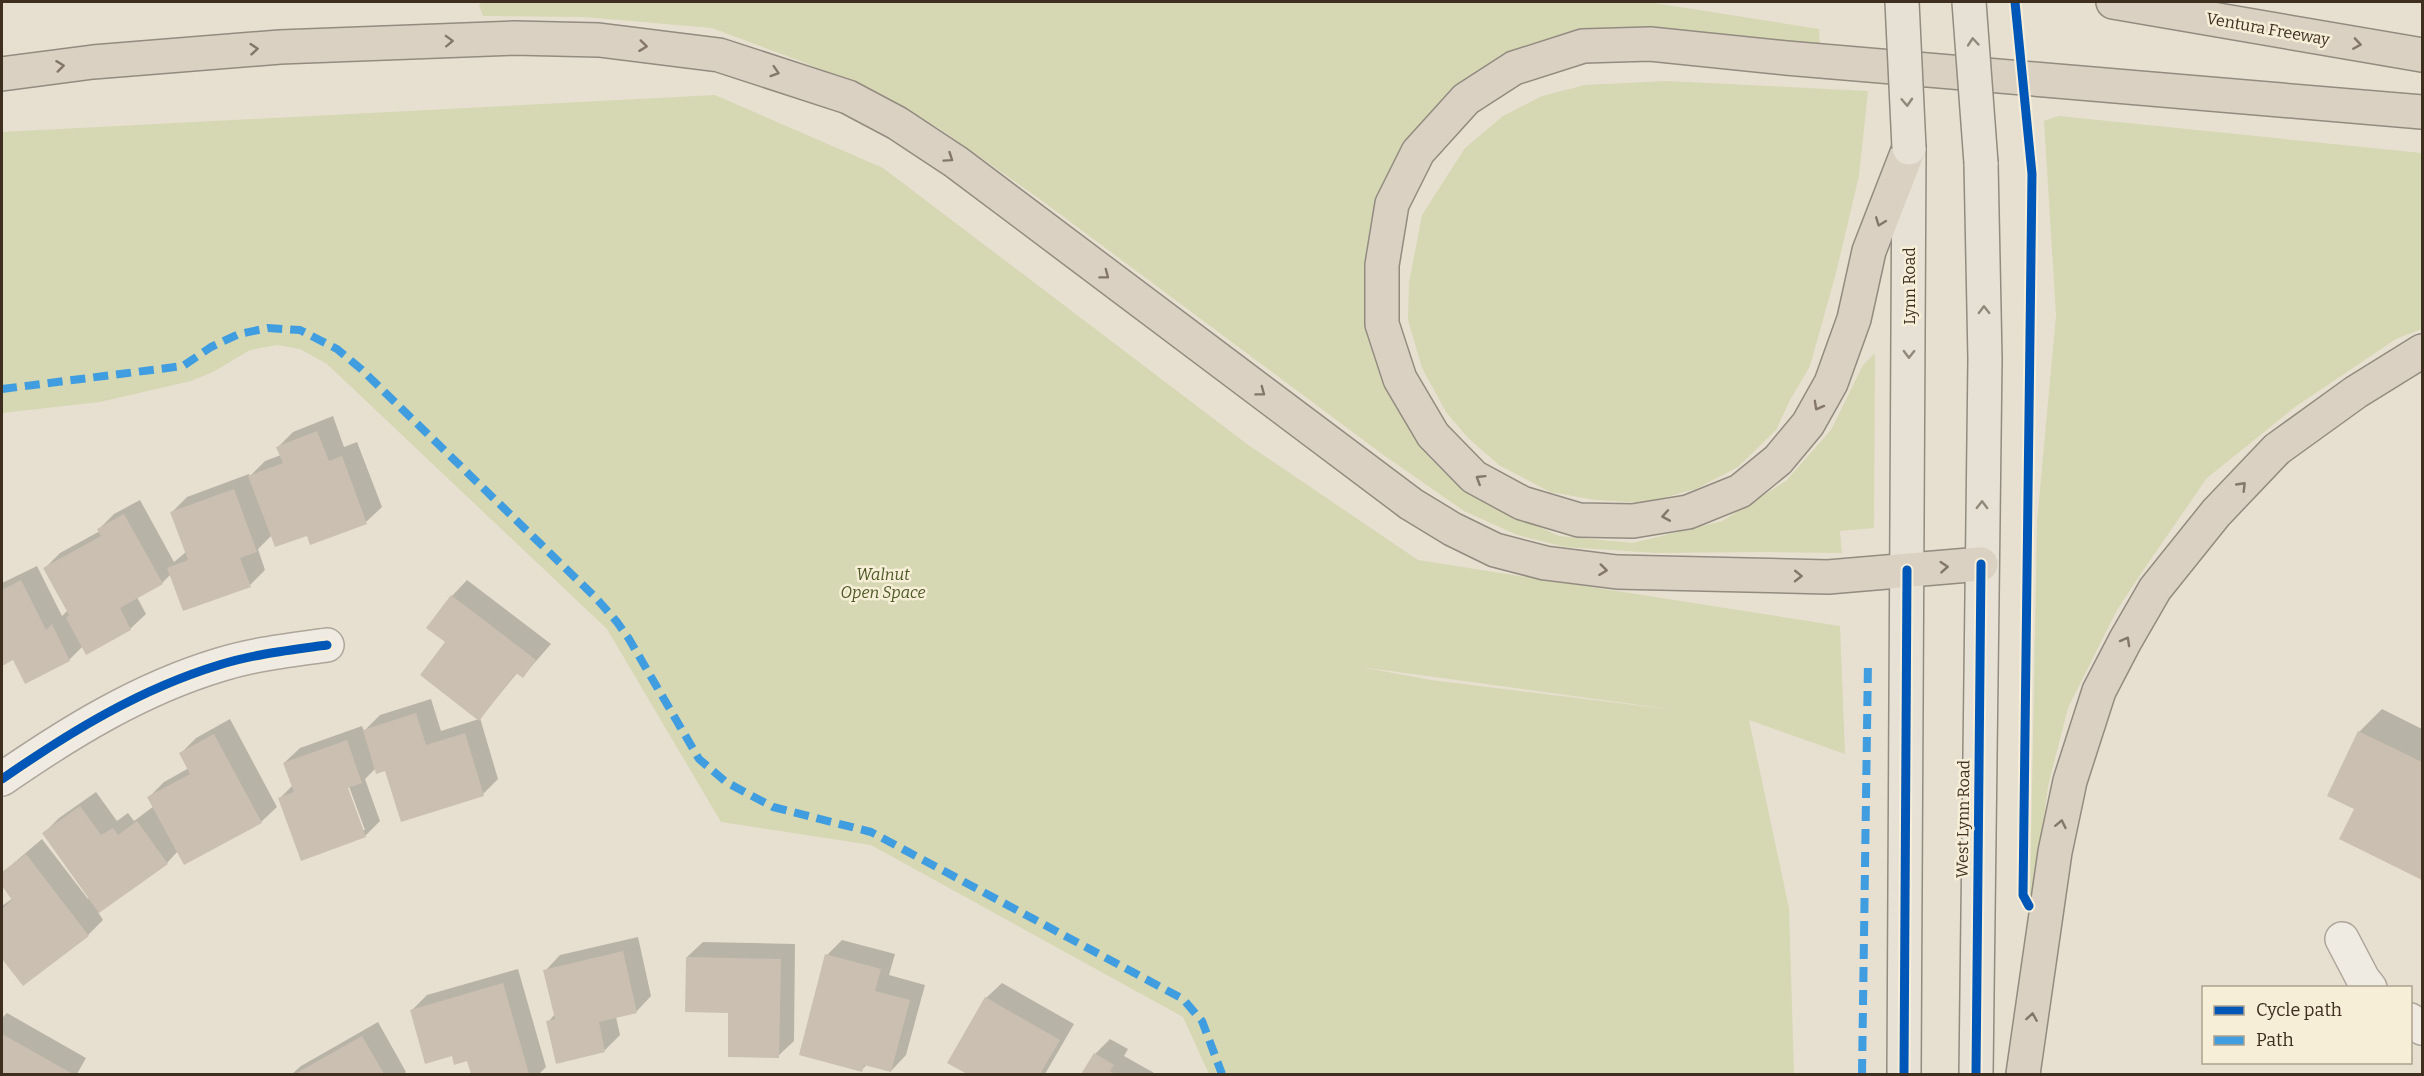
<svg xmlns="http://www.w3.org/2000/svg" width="2424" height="1076" viewBox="0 0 2424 1076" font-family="Bitter,serif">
	<rect width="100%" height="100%" fill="#e7e0d1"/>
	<path fill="#d6d7b3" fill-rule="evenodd" d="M482 2H1648L1819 29 1820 48 1536 50 1407 153 1372 325 1381 377 1415 434 1481 500 1559 536 1633 543 1722 521 1786 481 1831 430 1863 365 1875 353 1874 528 1840 531 1842 553 1765 552 1656 553 1565 547 1517 535 1464 511 1382 454 1041 200 937 127 808 64 712 28 584 17 483 16 479 5Z
		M1667 81 1868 91 1859 176 1836 273 1810 366 1790 400 1776 430 1738 467 1696 489 1644 503 1595 500 1550 492 1499 465 1468 438 1446 412 1422 368 1408 320 1409 283 1422 215 1465 148 1503 116 1542 96 1585 85Z
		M715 95 883 168 1247 444 1418 560 1840 626 1845 754 1749 720 1789 908 1794 1074H1209L1183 1017 871 845 721 822 607 629 327 364 300 349 277 345 250 350 213 372 191 381 100 402 2 413V132ZM1361 667 1684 711 1431 680Z
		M2059 116 2422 153V329L2396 339 2295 407 2207 478 2144 569 2117 610 2068 708 2048 786 2036 880 2030 896 2037 522 2056 315 2044 121Z"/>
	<path fill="#0003" fill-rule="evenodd" d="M333 416 344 447 357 442 382 507 366 522 308 534 272 535 258 549 265 570 250 585 171 574 162 583 137 597 146 614 130 629 83 646 69 660 14 658 2 664V583L37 566 62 616 68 610 45 568 60 553 100 531 99 529 114 514 140 500 174 562 186 552 172 512 187 497 249 474 250 476 265 461 281 455 278 447 293 432Z
		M467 580 551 644 523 676 518 672 480 718 498 779 483 794 376 768 365 779 380 821 365 836 280 798 293 785 284 763 300 748 362 726 364 731 380 715 431 699 441 731 479 719 447 642 428 627 452 596ZM347 781 365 830H361L344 782Z
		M2382 709 2422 729V878L2341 838 2356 808 2359 732Z
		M230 719 277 807 261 822 178 851 167 863 98 912 103 920 88 935 23 984 2 956V906L13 898 2 884V873L42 839 88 899 90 897 44 833 59 818 96 792 117 821 128 813 134 821 154 806 149 797 164 782 189 768 181 753 196 738Z
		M638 937 651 996 636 1012 616 1017 620 1035 605 1050 548 1022 555 1014 545 971 560 955Z
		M842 940 895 954 889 975 925 985 906 1055 891 1071 867 1064 862 1070 827 955Z
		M703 942 795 944 794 1041 778 1056 730 1012 687 957Z
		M518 969 546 1067 539 1074H473L468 1059 411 1011 427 995Z
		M1002 983 1074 1024 1045 1074H970L949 1063 986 998Z
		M7 1013 86 1058 77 1074H2V1018Z
		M378 1022 406 1072 404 1074H292L301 1066Z
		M1110 1039 1128 1049 1124 1056 1156 1074H1083L1095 1054Z"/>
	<path fill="#cbbfb2" d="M317 431 329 461 342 456 367 524 310 545 307 536 275 547 248 476 283 463 276 447Z
		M234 489 257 552 240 558 251 587 183 611 167 568 188 560 170 512Z
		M124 514 163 584 120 608 131 630 86 655 66 618 69 615 43 568 101 536 97 529Z
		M21 580 46 630 52 624 70 661 25 684 13 660 2 666V590Z
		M451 595 536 660 523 678 516 673 479 721 420 675 445 642 426 628Z
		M416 713 426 745 465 733 484 796 401 822 385 771 376 774 363 730Z
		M2358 731 2422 762V880L2339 839 2354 809 2327 796Z
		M214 734 262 823 184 865 147 797 190 774 179 753Z
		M347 740 362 783 348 788 366 837 301 861 278 798 294 792 283 763Z
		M80 806 101 835 113 828 118 835 137 821 168 864 99 913 42 833Z
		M26 854 89 936 23 986 2 959V909L12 900 2 886V872Z
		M623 951 637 1013 599 1022 605 1052 556 1064 546 1021 555 1019 543 970Z
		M825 954 881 969 875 991 910 1000 891 1072 864 1065 862 1072 799 1055Z
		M686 957 781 959 779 1058 728 1057V1013L685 1012Z
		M503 983 529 1074H471L467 1061 454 1065 452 1056 425 1064 410 1010Z
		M985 997 1060 1040 1040 1074H967L947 1063Z
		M2 1034 73 1074H2Z
		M362 1036 384 1074H295Z
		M1094 1053 1114 1065 1110 1071 1115 1074H1081Z"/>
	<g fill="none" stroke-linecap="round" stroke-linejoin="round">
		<g stroke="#ada599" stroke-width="36">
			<path id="minor" d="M2 779C70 732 140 689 219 665 254 654 291 650 327 645
				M2342 939 2363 979 2370 988
				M2410 1020 2422 1028"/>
		</g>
		<g stroke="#928b80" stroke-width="36">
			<path id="major" d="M1904 1074 1909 148
				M1976 1074 1985 359 1981 163"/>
		</g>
		<g stroke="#928b80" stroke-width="36">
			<path id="highway" d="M2113 2 2422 55
				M2 74 93 62 280 47 514 38 599 40 719 55 848 97 897 123 956 162 1411 504 1452 529 1495 550 1545 563 1617 572 1828 577 1981 564
				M1909 148 1869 251 1854 319 1831 383 1808 424 1778 460 1740 491 1688 512 1633 521 1579 520 1522 503 1474 477 1433 435 1400 379 1382 324V265L1392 204 1418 152 1466 99 1514 68 1583 46 1650 44 1786 58 2422 112
				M2023 1074 2055 852 2070 781 2099 691 2125 641 2155 589 2216 513 2277 449 2356 392 2422 351"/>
		</g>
		<use href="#minor" stroke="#efebe3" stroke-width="33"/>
		<use href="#major" stroke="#e6e1d4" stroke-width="33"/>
		<use href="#highway" stroke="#dad1c2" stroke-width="33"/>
		<g stroke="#928b80" stroke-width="36" stroke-linecap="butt">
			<path id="major-bridge" d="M1902 2 1909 148
				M1969 2 1981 163"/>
		</g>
		<use href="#major-bridge" stroke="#e6e1d4" stroke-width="33"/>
		<path stroke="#3f9de0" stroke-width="8" stroke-dasharray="15 8" stroke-linecap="butt" d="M2 389 183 366 211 347 239 334 268 328 300 330 337 349 361 369 595 597 617 622 629 639 699 759 726 782 773 807 871 832 1183 999 1202 1021 1222 1074
			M1862 1074 1868 661"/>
		<g stroke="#f7eed8" stroke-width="13">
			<path id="cycleway" d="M2015 2 2032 174 2023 895 2029 906
				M2 779C70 732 140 689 219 665 254 654 291 650 327 645
				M1904 1074 1907 570
				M1976 1074 1981 564"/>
		</g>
		<use href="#cycleway" stroke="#0057b8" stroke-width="9"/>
	</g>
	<defs><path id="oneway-chevron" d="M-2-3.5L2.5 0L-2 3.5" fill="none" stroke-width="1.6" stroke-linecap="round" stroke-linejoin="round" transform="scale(1.5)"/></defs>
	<g stroke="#847769">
		<use href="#oneway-chevron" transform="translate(449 41) rotate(-2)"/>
		<use href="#oneway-chevron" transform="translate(2357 44) rotate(9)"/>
		<use href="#oneway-chevron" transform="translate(643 46) rotate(7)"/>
		<use href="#oneway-chevron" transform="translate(254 49) rotate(-5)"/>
		<use href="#oneway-chevron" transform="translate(60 66) rotate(-7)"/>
		<use href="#oneway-chevron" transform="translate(775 72) rotate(17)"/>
		<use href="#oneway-chevron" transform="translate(949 158) rotate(34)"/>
		<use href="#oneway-chevron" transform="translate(1880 222) rotate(111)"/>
		<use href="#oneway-chevron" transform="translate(1105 275) rotate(37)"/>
		<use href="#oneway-chevron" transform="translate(1261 392) rotate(37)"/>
		<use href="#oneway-chevron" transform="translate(1818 406) rotate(119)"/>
		<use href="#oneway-chevron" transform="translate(1480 479) rotate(-148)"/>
		<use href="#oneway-chevron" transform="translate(2242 486) rotate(-46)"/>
		<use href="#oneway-chevron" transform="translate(1666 516) rotate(170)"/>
		<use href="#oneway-chevron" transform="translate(1944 567) rotate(-4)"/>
		<use href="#oneway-chevron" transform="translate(1603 570) rotate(7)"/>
		<use href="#oneway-chevron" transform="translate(1798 576) rotate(1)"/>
		<use href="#oneway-chevron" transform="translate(2126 641) rotate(-61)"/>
		<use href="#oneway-chevron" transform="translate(2061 824) rotate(-78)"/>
		<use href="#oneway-chevron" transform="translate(2032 1017) rotate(-81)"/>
	</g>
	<g stroke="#92887a">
		<use href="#oneway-chevron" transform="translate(1973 42) rotate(-95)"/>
		<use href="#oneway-chevron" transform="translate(1907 102) rotate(87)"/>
		<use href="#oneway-chevron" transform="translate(1984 310) rotate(-91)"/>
		<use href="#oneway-chevron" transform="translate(1909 354) rotate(91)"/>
		<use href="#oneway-chevron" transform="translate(1982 505) rotate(-89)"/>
	</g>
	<g text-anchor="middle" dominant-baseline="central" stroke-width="5" stroke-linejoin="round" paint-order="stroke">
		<g font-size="16" fill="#3d2e20" stroke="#f7eed8">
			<text transform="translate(2268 29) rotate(10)">Ventura Freeway</text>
			<text transform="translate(1909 286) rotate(-90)">Lynn Road</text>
			<text transform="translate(1963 819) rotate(-89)">West Lynn Road</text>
		</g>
		<g font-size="16" font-style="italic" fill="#4d5a26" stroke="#f7eed8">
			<text x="883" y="574">Walnut<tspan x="883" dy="18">Open Space</tspan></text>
		</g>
	</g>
	<rect width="2424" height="1076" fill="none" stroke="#3d2e20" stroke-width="6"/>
	<rect x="2202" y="986" width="210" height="78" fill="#f7eed8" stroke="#ada18e" stroke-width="1.5"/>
	<rect x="2214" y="1006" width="30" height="9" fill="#0057b8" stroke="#ada18e" stroke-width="1.5"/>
	<text x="2256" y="1016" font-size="18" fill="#3d2e20">Cycle path</text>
	<rect x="2214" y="1036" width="30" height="9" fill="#3f9de0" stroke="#ada18e" stroke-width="1.5"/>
	<text x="2256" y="1046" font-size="18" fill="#3d2e20">Path</text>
</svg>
